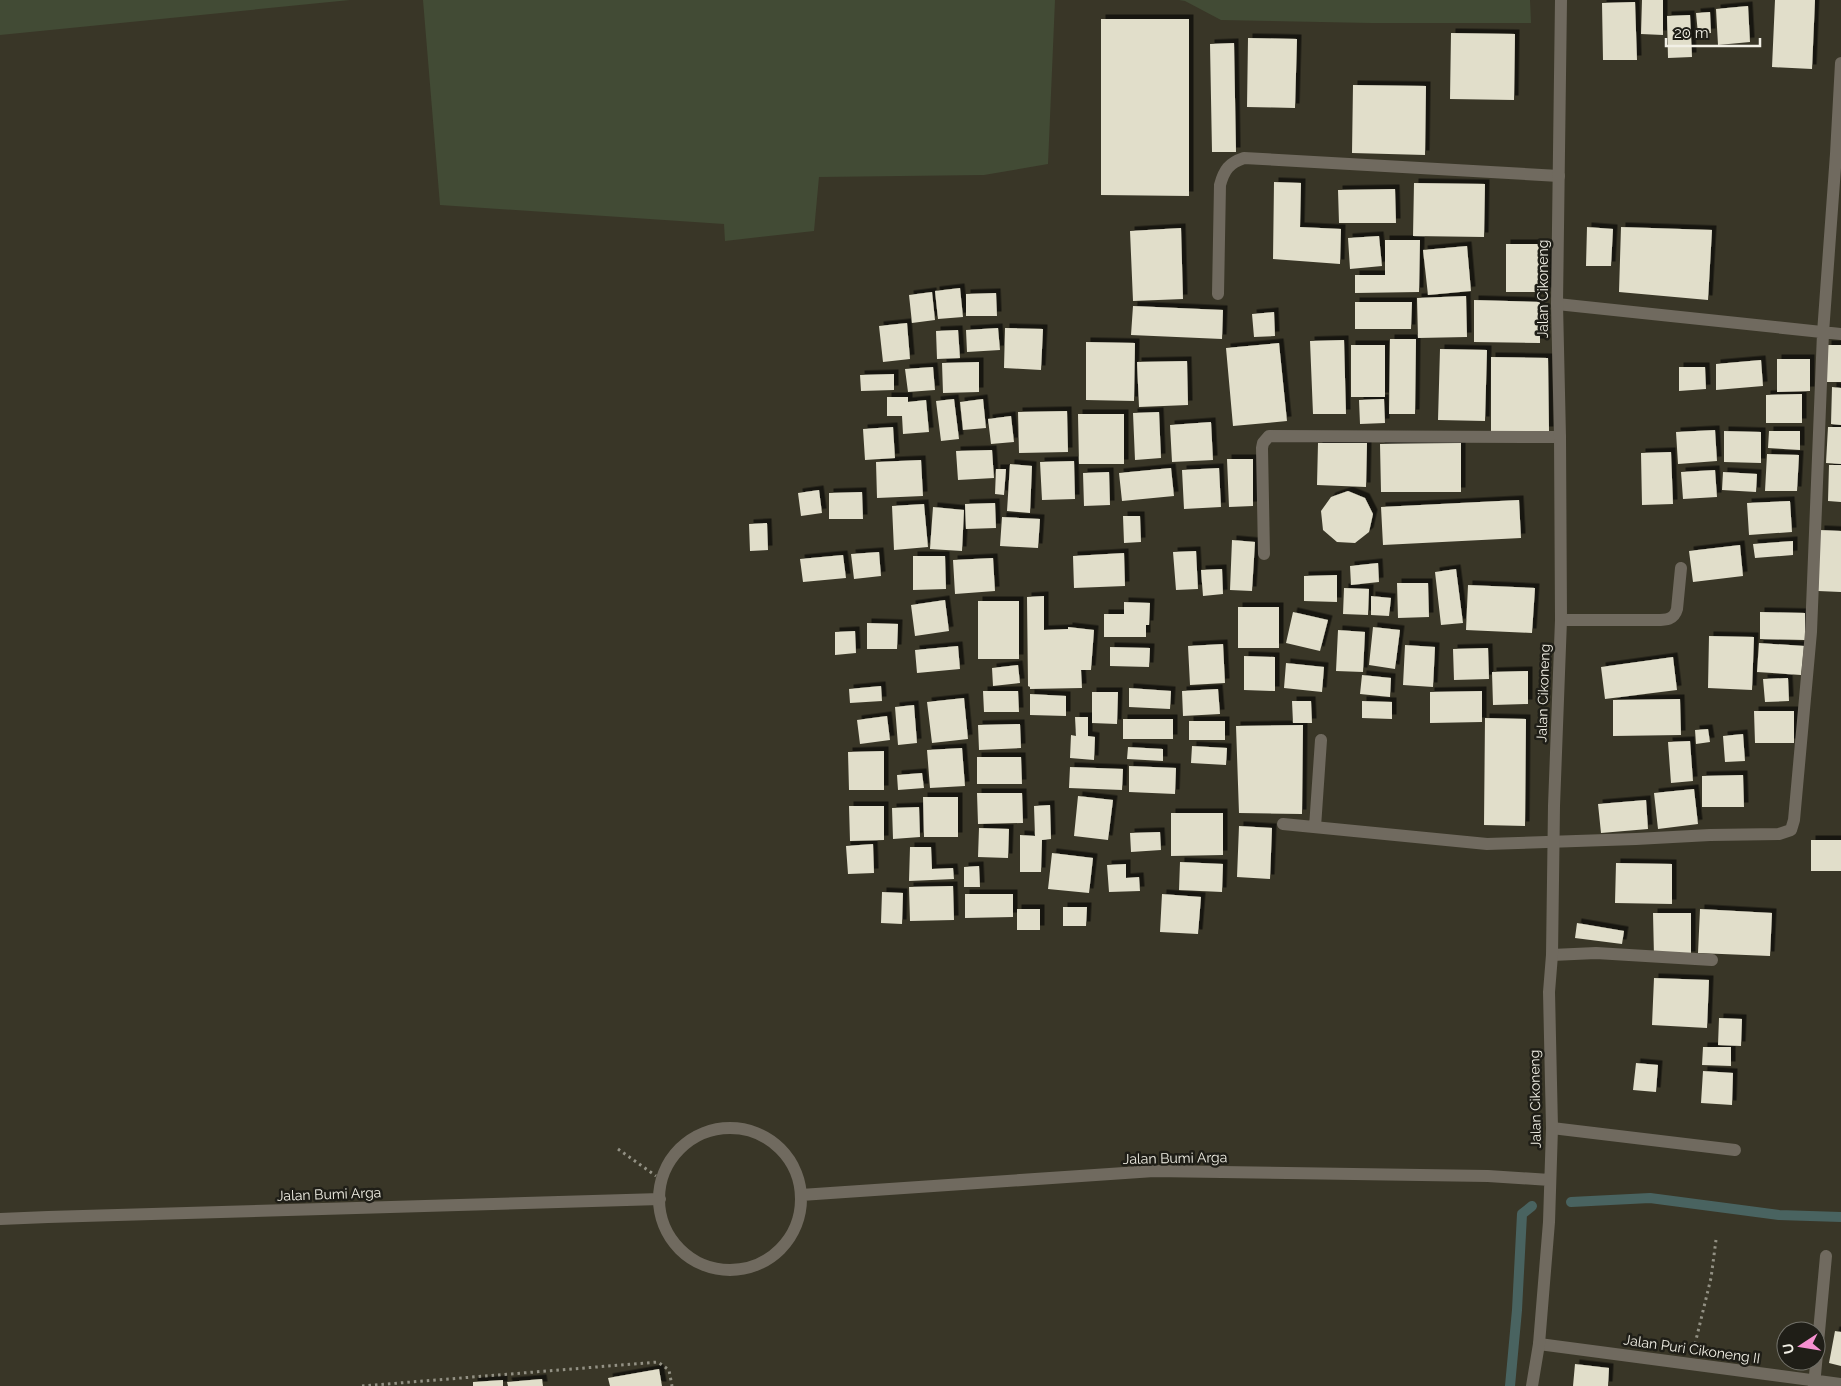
<svg xmlns="http://www.w3.org/2000/svg" width="1841" height="1386" viewBox="0 0 1841 1386" font-family="Raleway,sans-serif">
	<defs>
		<filter id="shadow"><feDropShadow dx="4.5" dy="-4.5" stdDeviation="0" flood-color="#0009"/></filter>
	</defs>
	<rect width="100%" height="100%" fill="#393627"/>
	<path fill="#424b35" d="M0 0H350L0 35Z
		M423 0H1055L1048 164 984 175 819 177 814 231 725 241 724 224 440 205Z
		M1179 0H1530L1531 23H1371L1221 20 1185 1Z"/>
	<g fill="none" stroke-linecap="round" stroke-linejoin="round">
		<path stroke="#496360" stroke-width="10" d="M1571 1202 1650 1198 1779 1215 1841 1217
			M1510 1386 1517 1310 1522 1214 1532 1206"/>
	</g>
	<path fill="#e1deca" filter="url(#shadow)" d="M1642 0H1663V35L1641 34Z
		M1775 0H1815L1812 69 1772 67Z
		M1635 2 1637 60H1603L1602 3Z
		M1748 6 1750 42 1718 45 1716 9Z
		M1710 12 1711 33 1698 34 1696 13Z
		M1690 15 1692 57 1668 58 1667 16Z
		M1101 19H1189V196L1101 195Z
		M1451 33 1515 34 1514 100 1450 99Z
		M1248 38 1297 39 1295 108 1247 107Z
		M1234 43 1236 152H1212L1210 44Z
		M1353 85 1426 86 1425 155 1352 153Z
		M1274 182 1301 183 1300 227 1341 229 1340 264 1273 259Z
		M1414 183 1485 184 1484 237 1413 236Z
		M1395 189 1396 223H1339L1338 190Z
		M1587 227 1613 229 1611 266H1586Z
		M1621 227 1712 230 1708 300 1619 292Z
		M1181 228 1183 299 1133 301 1130 231Z
		M1379 236 1382 266 1350 269 1348 238Z
		M1385 240H1420L1419 292 1355 293V275H1385Z
		M1506 244H1549V292H1506Z
		M1467 246 1471 291 1428 295 1423 250Z
		M960 288 963 317 938 319 935 291Z
		M932 292 935 320 912 323 909 295Z
		M996 293 997 316H966V294Z
		M1466 296 1467 337 1418 338 1417 298Z
		M1474 300 1540 302V343L1474 342Z
		M1355 302H1412L1411 329H1355Z
		M1133 306 1223 310 1222 339 1131 335Z
		M1274 312 1275 336 1254 337 1252 314Z
		M907 323 910 359 883 362 879 326Z
		M998 328 1000 350 967 352 966 330Z
		M1005 328 1043 329 1041 370 1004 368Z
		M958 330 960 358 937 359 936 331Z
		M1390 339H1416L1415 414H1389Z
		M1344 340 1346 414H1313L1310 341Z
		M1086 342 1135 343 1134 401 1086 400Z
		M1279 343 1287 421 1233 426 1226 348Z
		M1351 345H1385V397H1351Z
		M1827 345H1841V382H1827Z
		M1440 349 1487 350 1485 421 1438 420Z
		M1491 357 1548 358 1549 431H1491Z
		M1777 359H1810V391L1777 392Z
		M1761 360 1763 386 1716 390V364Z
		M1187 361 1188 405 1139 407 1137 362Z
		M979 362V392L943 393 942 363Z
		M933 367 935 390 908 392 905 369Z
		M1679 367H1705L1706 389 1679 391Z
		M894 374V390L861 391 860 375Z
		M1832 387 1841 388V425L1831 424Z
		M1802 394V423H1766V395Z
		M887 397H908V402L926 400 929 432 903 434 902 416H887Z
		M954 399 959 439 941 441 936 401Z
		M983 399 986 428 963 430 960 402Z
		M1384 399 1385 423 1360 424 1359 400Z
		M1067 411 1068 452 1019 453 1018 412Z
		M1159 412 1161 458 1135 460 1133 413Z
		M1078 414H1124V464H1079Z
		M1011 416 1014 442 991 444 988 419Z
		M1211 422 1213 460 1172 462 1170 425Z
		M893 427 895 458 865 460 863 429Z
		M1828 427H1841V464L1826 463Z
		M1715 430 1717 461 1678 464 1676 432Z
		M1724 431 1761 432V463L1724 462Z
		M1769 431H1800V450L1768 448Z
		M1318 443H1367L1366 487 1317 485Z
		M1461 443V492H1381L1380 444Z
		M992 450 994 478 958 480 956 451Z
		M1671 452 1673 504 1642 505 1641 453Z
		M1767 454 1799 455 1797 491H1765Z
		M1227 459H1253V506L1229 507Z
		M921 460 923 496 877 498 876 462Z
		M1074 461 1075 499 1042 500 1040 462Z
		M1010 464 1032 466 1030 513 1007 511Z
		M1829 465H1841V502L1828 501Z
		M1171 468 1174 496 1122 501 1119 473Z
		M1219 468 1221 507 1184 509 1182 470Z
		M996 469H1006L1004 495 995 494Z
		M1715 470 1717 497 1683 499 1681 472Z
		M1109 472 1110 505 1084 506 1083 473Z
		M1723 472 1757 474 1756 492 1722 490Z
		M819 490 822 513 801 516 798 493Z
		M1348 491 1365 498 1373 514 1369 532 1355 543 1337 542 1323 530 1321 511 1331 497Z
		M862 492 863 519H829V493Z
		M1519 500 1521 538 1383 545 1381 507Z
		M1790 501 1792 532 1749 535 1747 503Z
		M995 503 996 528 966 529 965 504Z
		M924 504 928 547 894 550 892 506Z
		M933 507 964 510 962 551 930 549Z
		M1123 516H1140L1141 542 1124 543Z
		M1002 517 1040 519 1038 548 1000 546Z
		M767 523 768 550 750 551 749 524Z
		M1820 530 1841 531V592L1818 591Z
		M1232 540 1255 542 1252 591 1230 590Z
		M1793 541V555L1755 558 1753 544Z
		M1740 545 1743 576 1693 582 1689 551Z
		M1196 551 1198 589 1176 590 1173 552Z
		M879 552 881 576 854 579 851 554Z
		M1124 553 1125 586 1074 588 1073 556Z
		M843 555 846 578 803 582 800 559Z
		M913 556H945L946 589 913 590Z
		M993 558 995 591 955 594 953 560Z
		M1378 563 1379 582 1351 585 1350 566Z
		M1222 569 1223 594 1203 596 1201 570Z
		M1456 569 1463 623 1441 625 1435 572Z
		M1337 575V602L1304 601V576Z
		M1397 583H1428L1429 617 1398 618Z
		M1468 585 1535 588 1532 633 1466 630Z
		M1344 588 1369 589 1368 615 1343 614Z
		M1044 596V630L1068 629V627L1094 630 1091 670H1081L1082 688 1030 689V687L1028 686 1027 597Z
		M1371 596 1391 598 1389 616 1371 615Z
		M945 600 949 631 915 636 911 605Z
		M978 601H1019V659H978Z
		M1124 602 1150 603 1149 625H1146V637H1104V614H1124Z
		M1238 607H1279V648H1238Z
		M1293 612 1328 620 1320 651 1286 643Z
		M1760 612 1805 613V640L1760 639Z
		M867 623 898 624 897 649H867Z
		M1373 627 1400 630 1395 669 1369 665Z
		M1338 630 1365 632 1363 672 1336 671Z
		M855 631 856 653 835 655V632Z
		M1709 636 1754 637 1752 690 1708 688Z
		M1759 643 1804 646 1801 675 1757 672Z
		M1223 644 1225 683 1190 685 1188 646Z
		M1405 645 1435 647 1433 687 1403 685Z
		M958 646 960 669 917 673 915 650Z
		M1110 647 1150 648 1149 667 1110 666Z
		M1488 648 1489 679 1454 680 1453 649Z
		M1244 656 1275 657V691L1244 690Z
		M1673 657 1677 690 1605 699 1601 667Z
		M1286 663 1324 667 1322 692 1284 688Z
		M1018 665 1020 683 993 686 992 668Z
		M1528 671V704L1493 705 1492 672Z
		M1362 675 1391 678 1390 697 1360 694Z
		M1788 678 1789 701 1765 702 1763 679Z
		M881 686 882 701 850 703 849 689Z
		M1129 688 1171 691 1170 709 1129 707Z
		M1218 689 1220 714 1183 716 1182 691Z
		M983 691H1018L1019 712H984Z
		M1482 691V722L1430 723V692Z
		M1092 692H1118L1117 724 1092 723Z
		M1030 694 1066 696V716L1030 715Z
		M964 698 968 739 932 743 927 702Z
		M1680 699 1681 735 1613 736V700Z
		M1292 701H1311L1312 723H1293Z
		M1362 701 1392 702V719L1362 718Z
		M914 705 917 743 898 745 895 707Z
		M1754 711H1794V743H1755Z
		M887 716 890 740 860 744 857 720Z
		M1075 717H1088V736L1095 737 1094 760 1070 758 1071 735 1076 736Z
		M1485 718 1526 719 1525 826 1484 825Z
		M1123 719H1173V739H1123Z
		M1189 721H1225V740H1189Z
		M1020 724 1021 748 979 750 978 725Z
		M1303 725 1302 814 1239 813 1236 726Z
		M1708 729 1710 742 1696 744 1695 730Z
		M1743 734 1745 761 1725 762 1723 736Z
		M1690 741 1693 781 1671 783 1668 742Z
		M1192 746 1227 748 1226 765 1191 763Z
		M1128 747 1163 749V761L1127 759Z
		M962 748 965 786 930 788 927 750Z
		M884 751V790H849L848 752Z
		M977 757H1021L1022 784H977Z
		M1129 766 1176 768 1175 794 1129 792Z
		M1070 767 1123 769 1122 790 1069 788Z
		M922 773 924 788 898 790 897 775Z
		M1743 775 1744 807H1702V776Z
		M1694 789 1698 824 1658 829 1654 793Z
		M977 793H1022L1023 823 978 824Z
		M1078 796 1113 800 1108 840 1074 836Z
		M923 797H958V837H924Z
		M1646 800 1648 829 1601 833 1598 804Z
		M1050 805 1051 839 1042 840 1041 872H1020V835L1035 836 1034 806Z
		M849 806H884V840L850 841Z
		M919 807 920 837 893 839 892 808Z
		M1171 813H1223V855L1171 856Z
		M1239 826 1272 828 1270 879 1237 877Z
		M979 828 1009 829 1008 858 978 857Z
		M1160 832 1161 850 1131 852 1130 833Z
		M1811 840H1841V871H1811Z
		M873 844 874 873 848 874 846 846Z
		M910 847H931L932 869 953 868 954 879 909 881Z
		M1052 853 1093 858 1089 893 1048 889Z
		M1180 862 1223 864 1222 892 1179 890Z
		M1616 863 1672 864V904L1615 903Z
		M1126 864V878L1139 877 1140 891 1109 892 1107 865Z
		M979 866 980 887H964V867Z
		M953 886 954 920 910 921 909 887Z
		M882 892 903 893 902 924 881 923Z
		M965 894H1013V917L965 918Z
		M1162 894 1201 897 1198 934 1160 932Z
		M1063 907H1087L1086 926H1063Z
		M1017 909H1040V930H1017Z
		M1700 909 1772 913 1770 956 1698 953Z
		M1653 913H1691V956L1654 957Z
		M1577 923 1624 931 1622 944 1575 938Z
		M1654 978 1709 980 1707 1028 1652 1025Z
		M1719 1018 1742 1019 1741 1046 1718 1045Z
		M1703 1047H1731V1066L1702 1065Z
		M1636 1063 1658 1065 1656 1092 1633 1090Z
		M1703 1071 1733 1073 1732 1105 1701 1103Z
		M1835 1331 1841 1332V1366L1829 1363Z
		M1575 1364 1609 1368 1608 1386H1573Z
		M659 1369 662 1386H610L608 1378Z
		M542 1379 543 1386H508L507 1382Z
		M503 1380V1386H473V1382Z"/>
	<g fill="none" stroke-linecap="round" stroke-linejoin="round">
		<path stroke="#939184" stroke-width="3" stroke-dasharray="2.5 4" stroke-linecap="butt" d="M618 1149 656 1176
			M1695 1344 1711 1278 1716 1240
			M362 1386 658 1362 669 1370 672 1386"/>
		<path stroke="#706a5f" stroke-width="12" d="M1552 1128 1735 1150"/>
		<path stroke="#706a5f" stroke-width="12" d="M1218 294 1220 185C1224 170 1229 163 1244 158L1559 176
			M1557 304 1841 334
			M1264 554 1262 448 1263 443 1269 436 1560 437
			M1561 620H1656C1666 620 1674 620 1677 609L1681 568
			M1283 824 1487 844 1636 839 1710 835 1779 834 1791 830 1794 820 1811 632 1823 333 1836 154 1841 63
			M1315 827 1321 740
			M1552 955 1596 953 1712 960
			M1539 1344 1841 1384
			M1814 1386 1826 1256"/>
		<path stroke="#706a5f" stroke-width="12" d="M659 1199a71 71 0 1 1 142 0a71 71 0 1 1-142 0Z
			M801 1195 1154 1171 1488 1176 1550 1180
			M0 1219 48 1217 660 1199
			M1532 1386 1539 1344 1549 1222 1552 1128 1549 992 1552 955 1554 806 1561 620 1560 437 1557 304 1561 0"/>
	</g>
	<g text-anchor="middle" dominant-baseline="central" stroke-width="5" stroke-linejoin="round" paint-order="stroke">
		<g font-size="14" fill="#f2f0e6" stroke="#1f1e17">
			<text transform="translate(1543 289) rotate(-90)">Jalan Cikoneng</text>
			<text transform="translate(1543 693) rotate(-88)">Jalan Cikoneng</text>
			<text transform="translate(1535 1099) rotate(-91)">Jalan Cikoneng</text>
			<text transform="translate(1175 1158) rotate(-1)">Jalan Bumi Arga</text>
			<text transform="translate(329 1194) rotate(-2)">Jalan Bumi Arga</text>
			<text transform="translate(1692 1349) rotate(8)">Jalan Puri Cikoneng II</text>
		</g>
	</g>
	<g transform="translate(1801 1346) rotate(258)"><circle r="24" fill="#1f1e17" stroke="#73726a"/>
	<path d="M0-4L9 19L0 12L-9 19Z" fill="#f690d0"/>
	<text y="-8" font-size="14" font-weight="bold" text-anchor="middle" fill="#f2f0e6">U</text>
	</g>
	<path d="M1666 38v8h94v-8" fill="none" stroke="#f2f0e6" stroke-width="2.5"/>
	<text x="1674" y="38" font-size="15" fill="#f2f0e6" stroke="#1f1e17" stroke-width="4" paint-order="stroke">20 m</text>
</svg>
